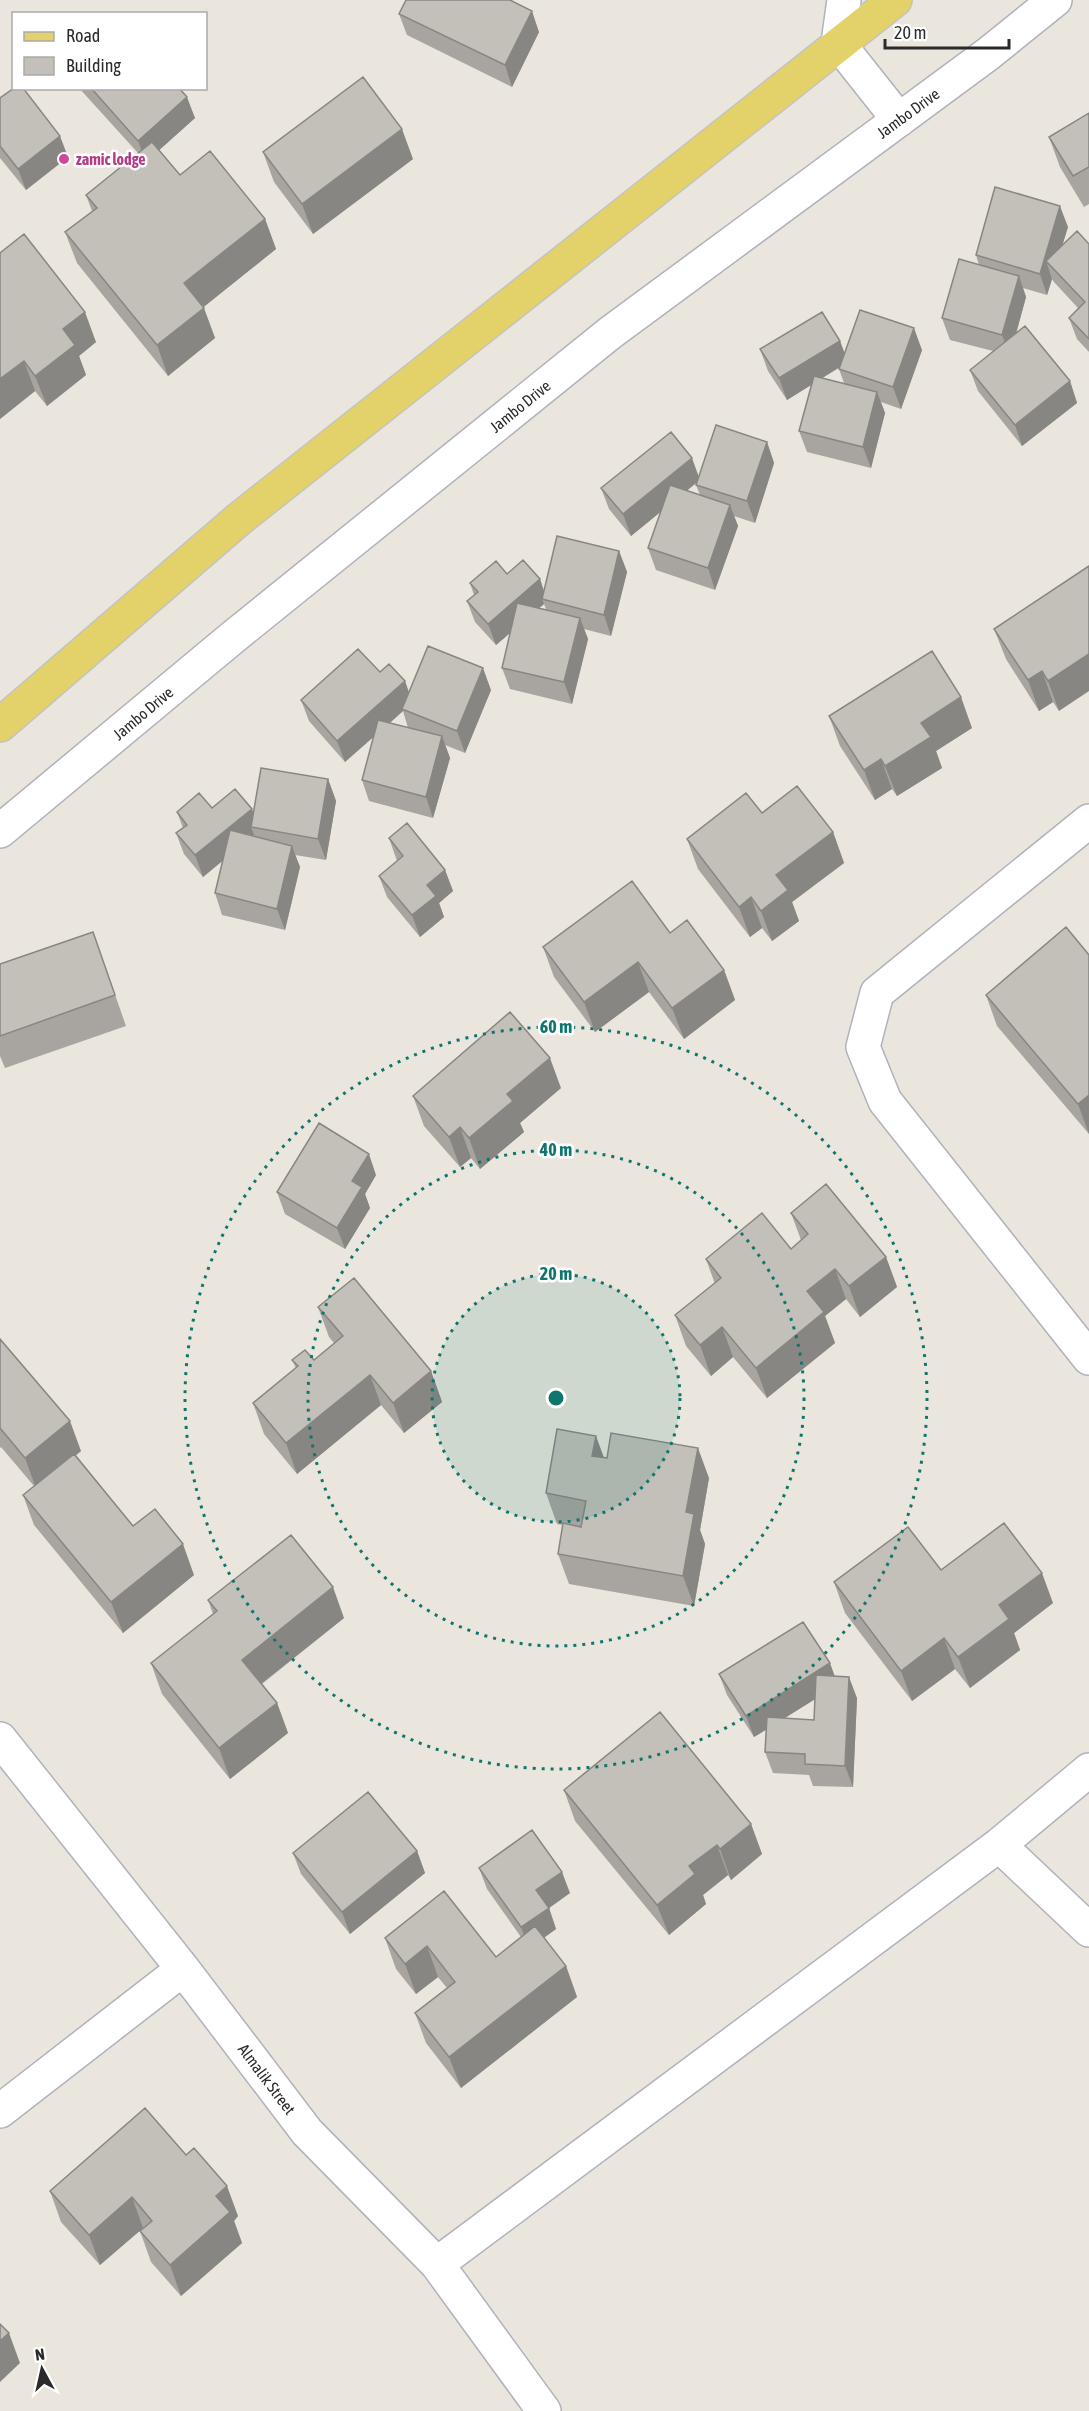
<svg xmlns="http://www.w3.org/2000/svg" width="1089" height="2411" viewBox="0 0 1089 2411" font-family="'Asap Condensed',sans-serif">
	<rect width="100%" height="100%" fill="#eae6dd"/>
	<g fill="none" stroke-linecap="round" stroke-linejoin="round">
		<g stroke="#b0b2bc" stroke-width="36">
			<path id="minor" d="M844 0 838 43 899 120
				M1089 821 877 993 863 1047 885 1101 1089 1358
				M0 831 232 638 610 333 988 54 1055 0
				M0 1739 183 1969 307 2132 437 2264 544 2411
				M999 1845 1089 1930
				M0 2111 183 1969
				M437 2264 999 1845 1089 1770"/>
		</g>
		<g stroke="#c3c3c3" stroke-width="36">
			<path id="major" d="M0 725 239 519 895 0"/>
		</g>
		<use href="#minor" stroke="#fff" stroke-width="33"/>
		<use href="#major" stroke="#e3d269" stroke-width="33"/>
	</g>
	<path fill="#a8a49f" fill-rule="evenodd" d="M399 14 539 32 512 87 407 35Z
		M79 88H179L195 118 159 150 180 175 265 219 276 249 203 307 215 338 168 376 77 263 65 232 92 211 86 195 138 153Z
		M0 98 68 157 26 190 0 158Z
		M1089 113V204L1084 207 1060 167 1049 137Z
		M263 152 413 159 313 234 274 182Z
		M1068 227 1062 245 1089 244V352L1077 339 1069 318 1078 308 1054 282 1052 279 1047 295 1023 288 1026 297 1016 333 1070 381 1077 403 1022 446 978 391 970 370 993 351 950 340 942 318 979 265 976 255Z
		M0 253 96 342 79 356 86 375 47 406 35 391 0 419Z
		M840 341 844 353 922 350 901 409 881 402 885 413 871 468 807 452 799 431 811 385 787 400 768 371 760 349ZM840 367 839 369 844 383 822 378Z
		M767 442 774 463 755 523 734 516 738 526 715 590 656 570 648 548 661 511 631 536 609 509 601 488 699 476ZM697 482 696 485 700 495 687 490Z
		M619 551 627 572 611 636 584 629 588 639 572 704 510 689 502 668 510 633 496 645 475 622 467 601 474 595 470 583 507 574 540 579 544 591ZM544 604 546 609 539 608Z
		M1089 566 1059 711 1053 702 1039 711 1006 659 994 629Z
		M380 672 405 681 409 692 491 690 465 753 445 745 450 758 433 818 369 801 362 780 373 737 345 762 309 721 301 700ZM403 711 408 728 390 723Z
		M829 716 972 728 936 751 942 768 897 796 892 789 875 800 840 746Z
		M328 779 336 801 326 860 295 855 300 867 285 930 222 915 215 893 223 860 203 877 184 854 176 833 183 828 177 812 212 808 253 813Z
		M762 813 833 832 844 863 792 902 799 921 772 941 762 928 750 937 698 869 687 839Z
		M389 838 445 870 453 891 439 903 444 917 420 937 387 897 379 876 397 861Z
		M93 932 126 1026 5 1068 0 1056V964Z
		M670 933 724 970 735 1000 684 1039 649 992 595 1032 554 977 543 947Z
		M1089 955V1134L997 1026 986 995Z
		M561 1088 520 1123 524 1132 480 1169 471 1158 460 1167 424 1126 413 1096Z
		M376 1175 365 1194 370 1208 345 1249 285 1214 277 1192Z
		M791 1213 886 1257 897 1287 860 1317 846 1299 825 1316 835 1343 767 1398 733 1357 711 1376 686 1346 675 1315 715 1284 706 1259 791 1249 801 1240Z
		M318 1307 431 1371 442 1402 404 1433 381 1405 297 1474 264 1434 253 1403 296 1368 292 1360H314L334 1343 329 1337Z
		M0 1339 81 1451 76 1455 133 1526 194 1575 123 1633 34 1525 23 1495 34 1486 1 1447 0 1448Z
		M604 1458 709 1478 700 1530 705 1544 694 1606 569 1584 558 1554 563 1525 557 1524 546 1493Z
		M941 1570 1053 1603 1014 1633 1020 1650 970 1688 955 1669 912 1701 845 1613 834 1582Z
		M208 1600 344 1618 262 1684 277 1703 288 1733 230 1779 162 1694 151 1663 213 1614Z
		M719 1674 834 1676 857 1698 853 1787 813 1786 809 1775 773 1773 765 1752 766 1730 754 1737 727 1695ZM815 1699 814 1720 785 1718Z
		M564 1790 751 1824 762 1854 731 1880 728 1875 703 1895 706 1904 669 1935 575 1821Z
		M417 1851 425 1873 350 1934 301 1874 293 1853Z
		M479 1868 570 1893 549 1908 556 1929 544 1938 566 1966 577 1997 461 2088 426 2043 415 2013 447 1988 438 1977 416 1994 396 1969 385 1938 496 1957 521 1937 487 1889Z
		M145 2108 238 2216 234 2221 242 2243 181 2296 151 2262 140 2231 144 2228H143L100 2265 61 2222 50 2191Z"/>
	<path fill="#888682" d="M532 11 539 32 512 87 505 65Z
		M187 97 195 118 146 162 138 141Z
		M402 129 413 159 313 234 302 204Z
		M60 136 68 157 26 190 18 169Z
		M1060 206 1068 227 1055 270 1046 261 1052 279 1047 295 1040 274Z
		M265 219 276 249 195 314 184 283Z
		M1019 276 1026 297 1010 356 1002 335Z
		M204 308 215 338 168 376 157 345Z
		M85 312 96 342 79 356 86 375 47 406 35 376 63 329Z
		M914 328 922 350 901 409 893 387Z
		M840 341 848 362 787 400 779 378Z
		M24 361 35 391 0 419V379Z
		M1070 381 1077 403 1022 446 1015 425Z
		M877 392 885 413 871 468 863 447Z
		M767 442 774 463 755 523 747 501Z
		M692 458 700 480 631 536 623 514Z
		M730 505 738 526 715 590 708 568Z
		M619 551 627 572 611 636 604 615Z
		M540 579 547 601 542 599 544 604 496 645 488 624Z
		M580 618 588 639 572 704 564 682Z
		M1089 654V691L1059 711 1048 681Z
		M483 668 491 690 465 753 457 731Z
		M1042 671 1053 702 1039 711 1028 680Z
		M405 681 412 703 402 709 403 711 345 762 337 741Z
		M961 697 972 728 936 751 942 768 897 796 885 766 921 723Z
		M442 736 450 758 433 818 426 797Z
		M881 759 892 789 875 800 864 770Z
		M328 779 336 801 326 860 318 839Z
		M252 809 259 828 251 827 254 835 203 877 195 855Z
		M833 832 844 863 792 902 799 921 772 941 761 911 776 875Z
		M292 846 300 867 285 930 277 909Z
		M445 870 453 891 439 903 444 917 420 937 412 915 427 885Z
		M751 897 762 928 750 937 739 907Z
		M638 962 649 992 595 1032 584 1002Z
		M724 970 735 1000 684 1039 672 1008Z
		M550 1058 561 1088 520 1123 524 1132 480 1169 469 1138 507 1094Z
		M1089 1095V1134L1078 1104Z
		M460 1127 471 1158 460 1167 449 1137Z
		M369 1154 376 1175 365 1194 370 1208 345 1249 337 1228 352 1181Z
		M886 1257 897 1287 860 1317 849 1286Z
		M835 1269 846 1299 825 1316 835 1343 767 1398 756 1368 807 1291Z
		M722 1327 733 1357 711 1376 700 1345Z
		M431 1371 442 1402 404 1433 393 1403Z
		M370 1375 381 1405 297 1474 286 1443Z
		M70 1421 81 1451 36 1488 25 1458Z
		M596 1436 607 1466 592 1456Z
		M698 1448 709 1478 700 1530 705 1544 694 1606 683 1576 686 1512Z
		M183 1544 194 1575 123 1633 111 1602Z
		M1042 1573 1053 1603 1014 1633 1020 1650 970 1688 958 1657 999 1605Z
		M333 1587 344 1618 253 1690 242 1660Z
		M944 1638 955 1669 912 1701 901 1671Z
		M830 1663 838 1685 754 1737 746 1716Z
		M849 1677 857 1698 853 1787 845 1766Z
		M277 1703 288 1733 230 1779 219 1748Z
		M751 1824 762 1854 731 1880 720 1849Z
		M717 1845 728 1875 703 1895 706 1904 669 1935 657 1905 689 1866Z
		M417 1851 425 1873 350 1934 342 1912Z
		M562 1872 570 1893 549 1908 556 1929 529 1948 521 1927 536 1890Z
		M427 1946 438 1977 416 1994 405 1964Z
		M566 1966 577 1997 461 2088 449 2057Z
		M227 2186 238 2216 234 2221 242 2243 181 2296 170 2265 216 2196Z
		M132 2197 143 2228 100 2265 89 2235Z
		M9 2333 20 2363 0 2382V2341Z"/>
	<path fill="#c3bfb9" stroke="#888682" stroke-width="1.5" d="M406 0H510L532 11 505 65 399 14Z
		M363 77 402 129 302 204 263 152Z
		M14 88H23L60 136 18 169 0 146V98Z
		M91 88H179L187 97 138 141Z
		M1089 113V167L1073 176 1049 137Z
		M152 142 180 175 210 151 265 219 184 283 204 308 157 345 65 232 97 208 86 195Z
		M995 187 1060 206 1040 274 976 255Z
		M1077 231 1089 244V339L1069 318 1085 302 1046 261Z
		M24 234 85 312 63 329 75 345 35 376 24 361 0 379V253Z
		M959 259 1019 276 1002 335 942 318Z
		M860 310 914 328 893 387 839 369Z
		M822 312 840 341 779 378 760 349Z
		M1025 326 1070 381 1015 425 970 370Z
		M814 376 877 392 863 447 799 431Z
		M716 425 767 442 747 501 696 485Z
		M671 432 692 458 623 514 601 488Z
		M670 485 730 505 708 568 648 548Z
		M557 536 619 551 604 615 542 599Z
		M523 560 540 579 488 624 467 601 478 592 470 583 496 561 507 574Z
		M1089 566V654L1048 681 1042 671 1028 680 994 629Z
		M517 603 580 618 564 682 502 668Z
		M428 646 483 668 457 731 402 709Z
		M358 649 380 672 389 664 405 681 337 741 301 700Z
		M932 651 961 697 921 723 931 737 885 766 881 759 864 770 829 716Z
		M378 720 442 736 426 797 362 780Z
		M261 768 328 779 318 839 251 827Z
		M797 786 833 832 776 875 788 890 761 911 751 897 739 907 687 839 746 793 762 813Z
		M235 789 252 809 195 855 176 833 187 825 177 812 199 793 212 808Z
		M407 823 445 870 427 885 436 896 412 915 379 876 403 856 389 838Z
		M230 830 292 846 277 909 215 893Z
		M632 881 670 933 687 920 724 970 672 1008 638 962 584 1002 543 947Z
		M1066 927 1089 955V1095L1078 1104 986 995Z
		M93 932 115 995 0 1036V964Z
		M510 1012 550 1058 507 1094 513 1101 469 1138 460 1127 449 1137 413 1096Z
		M319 1123 369 1154 352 1181 362 1187 337 1228 277 1192Z
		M826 1184 886 1257 849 1286 835 1269 807 1291 824 1312 756 1368 722 1327 700 1345 675 1315 721 1278 706 1259 762 1213 791 1249 808 1234 791 1213Z
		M354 1278 431 1371 393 1403 370 1375 286 1443 253 1403 298 1366 292 1360 305 1350 314 1360 343 1336 318 1307Z
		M0 1339 70 1421 25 1458 0 1428Z
		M557 1429 596 1436 592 1456 607 1458 611 1433 698 1448 686 1512 694 1514 683 1576 558 1554 563 1523 581 1527 586 1501 546 1493Z
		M74 1454 133 1526 155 1509 183 1544 111 1602 23 1495Z
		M1004 1523 1042 1573 999 1605 1009 1619 958 1657 944 1638 901 1671 834 1582 908 1527 941 1570Z
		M291 1535 333 1587 242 1660 277 1703 219 1748 151 1663 217 1611 208 1600Z
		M803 1622 830 1663 746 1716 719 1674Z
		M816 1675 849 1677 845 1766 805 1764V1754L765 1752 767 1717 814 1720Z
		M660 1712 751 1824 720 1849 717 1845 689 1866 695 1874 657 1905 564 1790Z
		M368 1792 417 1851 342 1912 293 1853Z
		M532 1830 562 1872 536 1890 549 1908 521 1927 479 1868Z
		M444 1891 496 1957 535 1926 566 1966 449 2057 415 2013 455 1982 427 1946 405 1964 385 1938Z
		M145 2108 186 2155 194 2148 227 2186 216 2196 230 2212 170 2265 140 2231 152 2221 132 2197 89 2235 50 2191Z
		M0 2324 9 2333 0 2341Z"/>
	<circle cx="556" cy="1398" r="124" fill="#0f766e" fill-opacity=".12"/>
	<g fill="none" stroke="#0f766e" stroke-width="3" stroke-dasharray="3 6">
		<circle cx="556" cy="1398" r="124"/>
		<circle cx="556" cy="1398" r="248"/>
		<circle cx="556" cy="1398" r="371"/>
	</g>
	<circle fill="#d1479c" stroke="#fff" stroke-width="2" cx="64" cy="159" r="6"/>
	<g text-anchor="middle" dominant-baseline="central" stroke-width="5" stroke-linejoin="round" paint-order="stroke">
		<g font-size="16" fill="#2a2a2a" stroke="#fff">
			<text transform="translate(908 113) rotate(-36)">Jambo Drive</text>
			<text transform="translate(520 406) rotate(-39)">Jambo Drive</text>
			<text transform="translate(143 713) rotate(-40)">Jambo Drive</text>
			<text transform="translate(267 2079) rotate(53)">Almalik Street</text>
		</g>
		<g font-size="16" font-weight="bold" fill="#b23c85" stroke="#fff" text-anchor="start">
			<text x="76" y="159">zamic lodge</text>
		</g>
	</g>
	<circle cx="556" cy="1398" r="9" fill="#0f766e" stroke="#fff" stroke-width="3"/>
	<g font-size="18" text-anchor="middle" font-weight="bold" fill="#0f766e" stroke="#fff" stroke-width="5" stroke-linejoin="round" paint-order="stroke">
		<text x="556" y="1033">60 m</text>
		<text x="556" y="1156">40 m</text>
		<text x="556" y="1280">20 m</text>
	</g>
	<rect x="12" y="12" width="195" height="78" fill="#ffffff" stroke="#aaaaaa" stroke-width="1.5"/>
	<rect x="24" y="32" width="30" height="9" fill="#e3d269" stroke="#aaaaaa" stroke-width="1.5"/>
	<text x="66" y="42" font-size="18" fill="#2a2a2a">Road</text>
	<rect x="24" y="57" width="30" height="18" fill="#c3bfb9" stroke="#aaaaaa" stroke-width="1.5"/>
	<text x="66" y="72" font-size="18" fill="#2a2a2a">Building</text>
	<g transform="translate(42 2369) rotate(352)" stroke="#ffffff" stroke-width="4.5" paint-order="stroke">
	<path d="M0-4.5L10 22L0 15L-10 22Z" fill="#2a2a2a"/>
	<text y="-9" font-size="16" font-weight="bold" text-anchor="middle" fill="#2a2a2a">N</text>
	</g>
	<path d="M885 39v9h124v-9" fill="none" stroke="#2a2a2a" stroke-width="3"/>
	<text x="894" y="39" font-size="18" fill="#2a2a2a" stroke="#ffffff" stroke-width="4.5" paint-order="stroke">20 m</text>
</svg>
